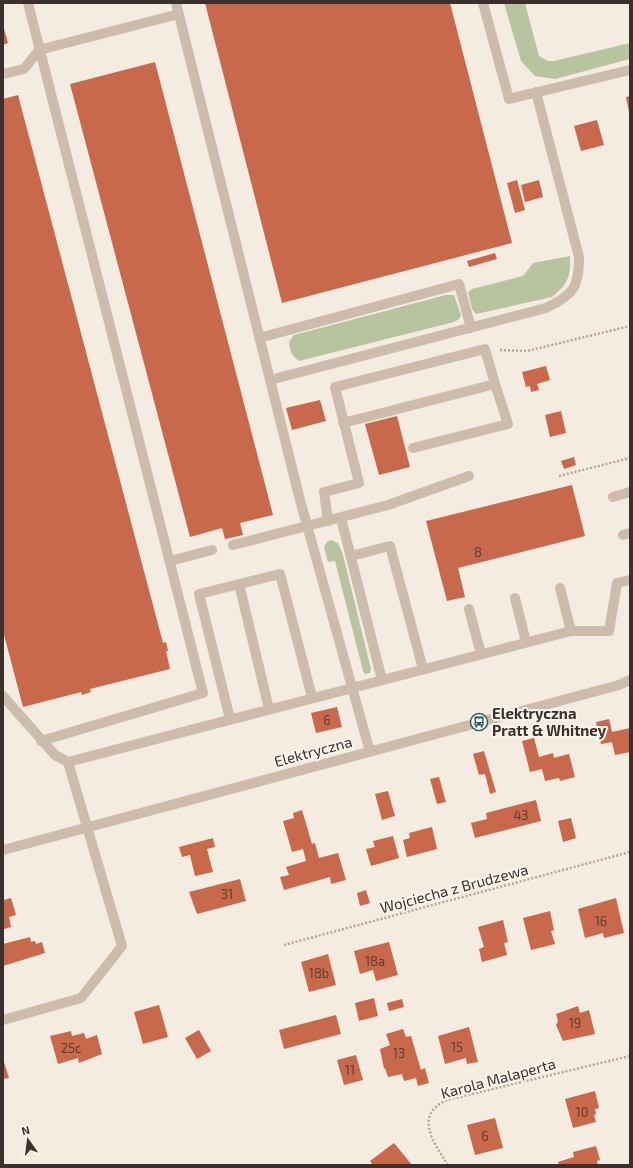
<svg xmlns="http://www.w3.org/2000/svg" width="633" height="1168" viewBox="0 0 633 1168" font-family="'Exo 2',sans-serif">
	<rect width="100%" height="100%" fill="#f4ebe1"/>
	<path fill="#b8c4a0" d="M504 3H525L539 56 548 61H554L630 43V59L555 79 535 76 521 61Z
		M570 256C571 275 568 285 552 297L476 314 472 309 468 292 472 289 523 276 533 263Z
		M446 295H454L461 315 459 319 454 322 299 361C291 355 290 351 289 342L294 335Z
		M331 540 338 543 343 555 371 669 370 673 365 674 363 671 335 561 328 562 324 547 327 542Z"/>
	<path fill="#c8694b" d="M205 3H450L512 243 282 303Z
		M3 25 8 43 3 45Z
		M155 62 273 515 240 523 243 535 225 539 222 528 190 537 70 84Z
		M18 95 163 643 166 642 168 651H166L170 669 90 689 91 692 82 695 81 692 23 707 3 631V99Z
		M630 96V112H629L626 97Z
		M597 120 604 145 581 151 574 126Z
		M517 180 525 210 515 213 507 183Z
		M539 180 543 197 525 202 521 185Z
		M495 253 497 259 469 267 467 261Z
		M546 366 550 380 537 384 539 390 531 392 530 386 526 387 522 372Z
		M320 400 326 421 292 430 286 408Z
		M561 411 566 433 550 437 545 415Z
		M397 416 410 467 379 475 365 424Z
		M574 457 576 465 564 469 561 461Z
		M572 485 585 536 458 568 465 597 447 601 426 521Z
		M337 707 342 727 316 733 311 713Z
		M609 719 612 732 630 728V752L615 755 612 742 601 744 596 722Z
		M534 738 539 757 553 753 554 758 569 754 575 777 560 781 559 778 545 781 542 769 530 772 522 741Z
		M484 751 496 792 490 794 485 774 479 775 473 754Z
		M439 777 446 802 437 804 430 779Z
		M388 791 395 816 382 820 375 794Z
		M536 800 541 821 475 838 471 823 487 819 486 813Z
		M302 810 312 844 315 843 319 858 338 853 346 880 331 884 330 877 284 890 280 877 289 875 286 867 306 861 303 849 292 852 283 821 294 818 293 813Z
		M571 818 576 838 563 842 558 821Z
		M432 827 437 849 407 857 403 840 410 838 409 833Z
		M393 836 399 858 371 866 366 849 375 847 373 841Z
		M213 838 215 847 207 849 213 872 195 876 190 855 182 857 179 847Z
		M240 879 246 901 197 914 189 892Z
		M366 890 370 903 360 906 357 893Z
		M3 897 4 900 11 898 16 915 9 917 11 927 4 929Z
		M616 898 624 933 604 938 603 933 585 938 578 909Z
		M550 911 554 930 551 931 555 944 531 950 523 918Z
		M503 920 508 942 504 943 507 955 482 962 479 949 484 947 478 927Z
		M30 937 31 942 35 941 36 944 42 942 45 953 3 966V944Z
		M389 942 398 975 376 981 373 970 360 974 354 951Z
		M328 954 336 985 309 992 301 962Z
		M374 998 378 1016 359 1021 355 1003Z
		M402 999 404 1007 389 1011 387 1003Z
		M159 1005 168 1037 143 1044 134 1012Z
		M578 1006 580 1013 589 1010 595 1034 563 1041 556 1025 558 1021 556 1014Z
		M336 1015 341 1034 284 1049 279 1030Z
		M469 1027 478 1062 467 1064 466 1058 445 1064 438 1036Z
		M403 1029 406 1037 411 1036 421 1070 425 1068 429 1083 418 1086 416 1078 404 1081 402 1074 388 1077 385 1068 384 1069 380 1049 390 1045 386 1034Z
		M199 1030 211 1051 197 1059 185 1038Z
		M71 1031 72 1036 84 1033 86 1039 97 1035 102 1054 79 1063 78 1058 58 1064 50 1036Z
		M356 1055 363 1080 344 1085 337 1060Z
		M3 1059 9 1078 3 1079Z
		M595 1091 599 1108 595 1109 596 1114 594 1115 596 1122 573 1128 565 1099Z
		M495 1118 503 1148 475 1155 467 1125Z
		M394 1143 412 1165H373L370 1161Z
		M596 1146 600 1160 597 1161 598 1165H559L558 1162 574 1157 573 1152Z"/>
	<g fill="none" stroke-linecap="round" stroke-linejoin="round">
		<path stroke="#b9a596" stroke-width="2.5" stroke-dasharray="2 2" stroke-linecap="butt" d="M500 350 527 351 630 326
			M559 476 630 458
			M284 945 630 852
			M630 1054V1060
			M448 1165C434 1143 413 1115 447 1100L630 1056"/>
		<path stroke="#cdbbac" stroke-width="10" d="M28 3 203 693 41 741
			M176 3 300 500 370 752
			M483 3 509 99 630 70
			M3 74 24 69 39 50 179 14
			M259 338 459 284 471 328
			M270 380 546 308C573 295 579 288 579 257L536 92
			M413 448 508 424 495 384
			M613 497 630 492
			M341 518 382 680
			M328 521 324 492 359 483 335 387 485 349 495 384 343 423
			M623 535 630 533
			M233 545 388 505 469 476
			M351 556 390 546 423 669
			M170 561 212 550
			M239 584 269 709
			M560 588 571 631
			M515 598 526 642
			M469 609 481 654
			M3 696 55 755 68 762 571 631H609L617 583 630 580
			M230 719 199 594 280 574 312 697
			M3 850 619 685 630 680
			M3 1020 81 998 122 946 68 762"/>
	</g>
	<defs>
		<g id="bus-ring" transform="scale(0.9)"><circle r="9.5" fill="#fbf5ee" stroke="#1f5a5e" stroke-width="1.5"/><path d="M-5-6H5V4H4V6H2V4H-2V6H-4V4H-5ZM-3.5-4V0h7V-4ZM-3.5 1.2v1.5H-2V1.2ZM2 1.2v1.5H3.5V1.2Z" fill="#1f5a5e"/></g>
	</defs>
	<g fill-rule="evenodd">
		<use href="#bus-ring" x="479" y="722"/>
	</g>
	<g text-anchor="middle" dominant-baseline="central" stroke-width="4" stroke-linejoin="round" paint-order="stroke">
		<g font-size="13" fill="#5e3e33">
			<text x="478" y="552">8</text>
			<text x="327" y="720">6</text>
			<text x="521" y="815">43</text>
			<text x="227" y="894">31</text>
			<text x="601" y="921">16</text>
			<text x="375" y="961">18a</text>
			<text x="319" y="973">18b</text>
			<text x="575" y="1023">19</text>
			<text x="457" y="1047">15</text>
			<text x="71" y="1048">25c</text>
			<text x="399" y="1053">13</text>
			<text x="350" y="1070">11</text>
			<text x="582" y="1112">10</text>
			<text x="485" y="1136">6</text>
		</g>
		<g font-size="15" font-weight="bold" fill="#3b302b" stroke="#fbf5ee" text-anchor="start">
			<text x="492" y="713">Elektryczna<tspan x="492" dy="17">Pratt &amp; Whitney</tspan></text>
		</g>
		<g font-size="15" fill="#3b302b" stroke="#fbf5ee">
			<text transform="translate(313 751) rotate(-15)">Elektryczna</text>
			<text transform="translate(454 888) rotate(-15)">Wojciecha z Brudzewa</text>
			<text transform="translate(498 1078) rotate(-15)">Karola Malaperta</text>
		</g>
	</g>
	<rect width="633" height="1168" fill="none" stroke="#3b302b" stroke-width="8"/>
	<g transform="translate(28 1140) rotate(346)" stroke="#fbf5ee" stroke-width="3" paint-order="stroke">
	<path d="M0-3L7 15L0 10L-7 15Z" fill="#3b302b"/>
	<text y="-6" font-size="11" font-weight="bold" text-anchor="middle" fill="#3b302b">N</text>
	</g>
</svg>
